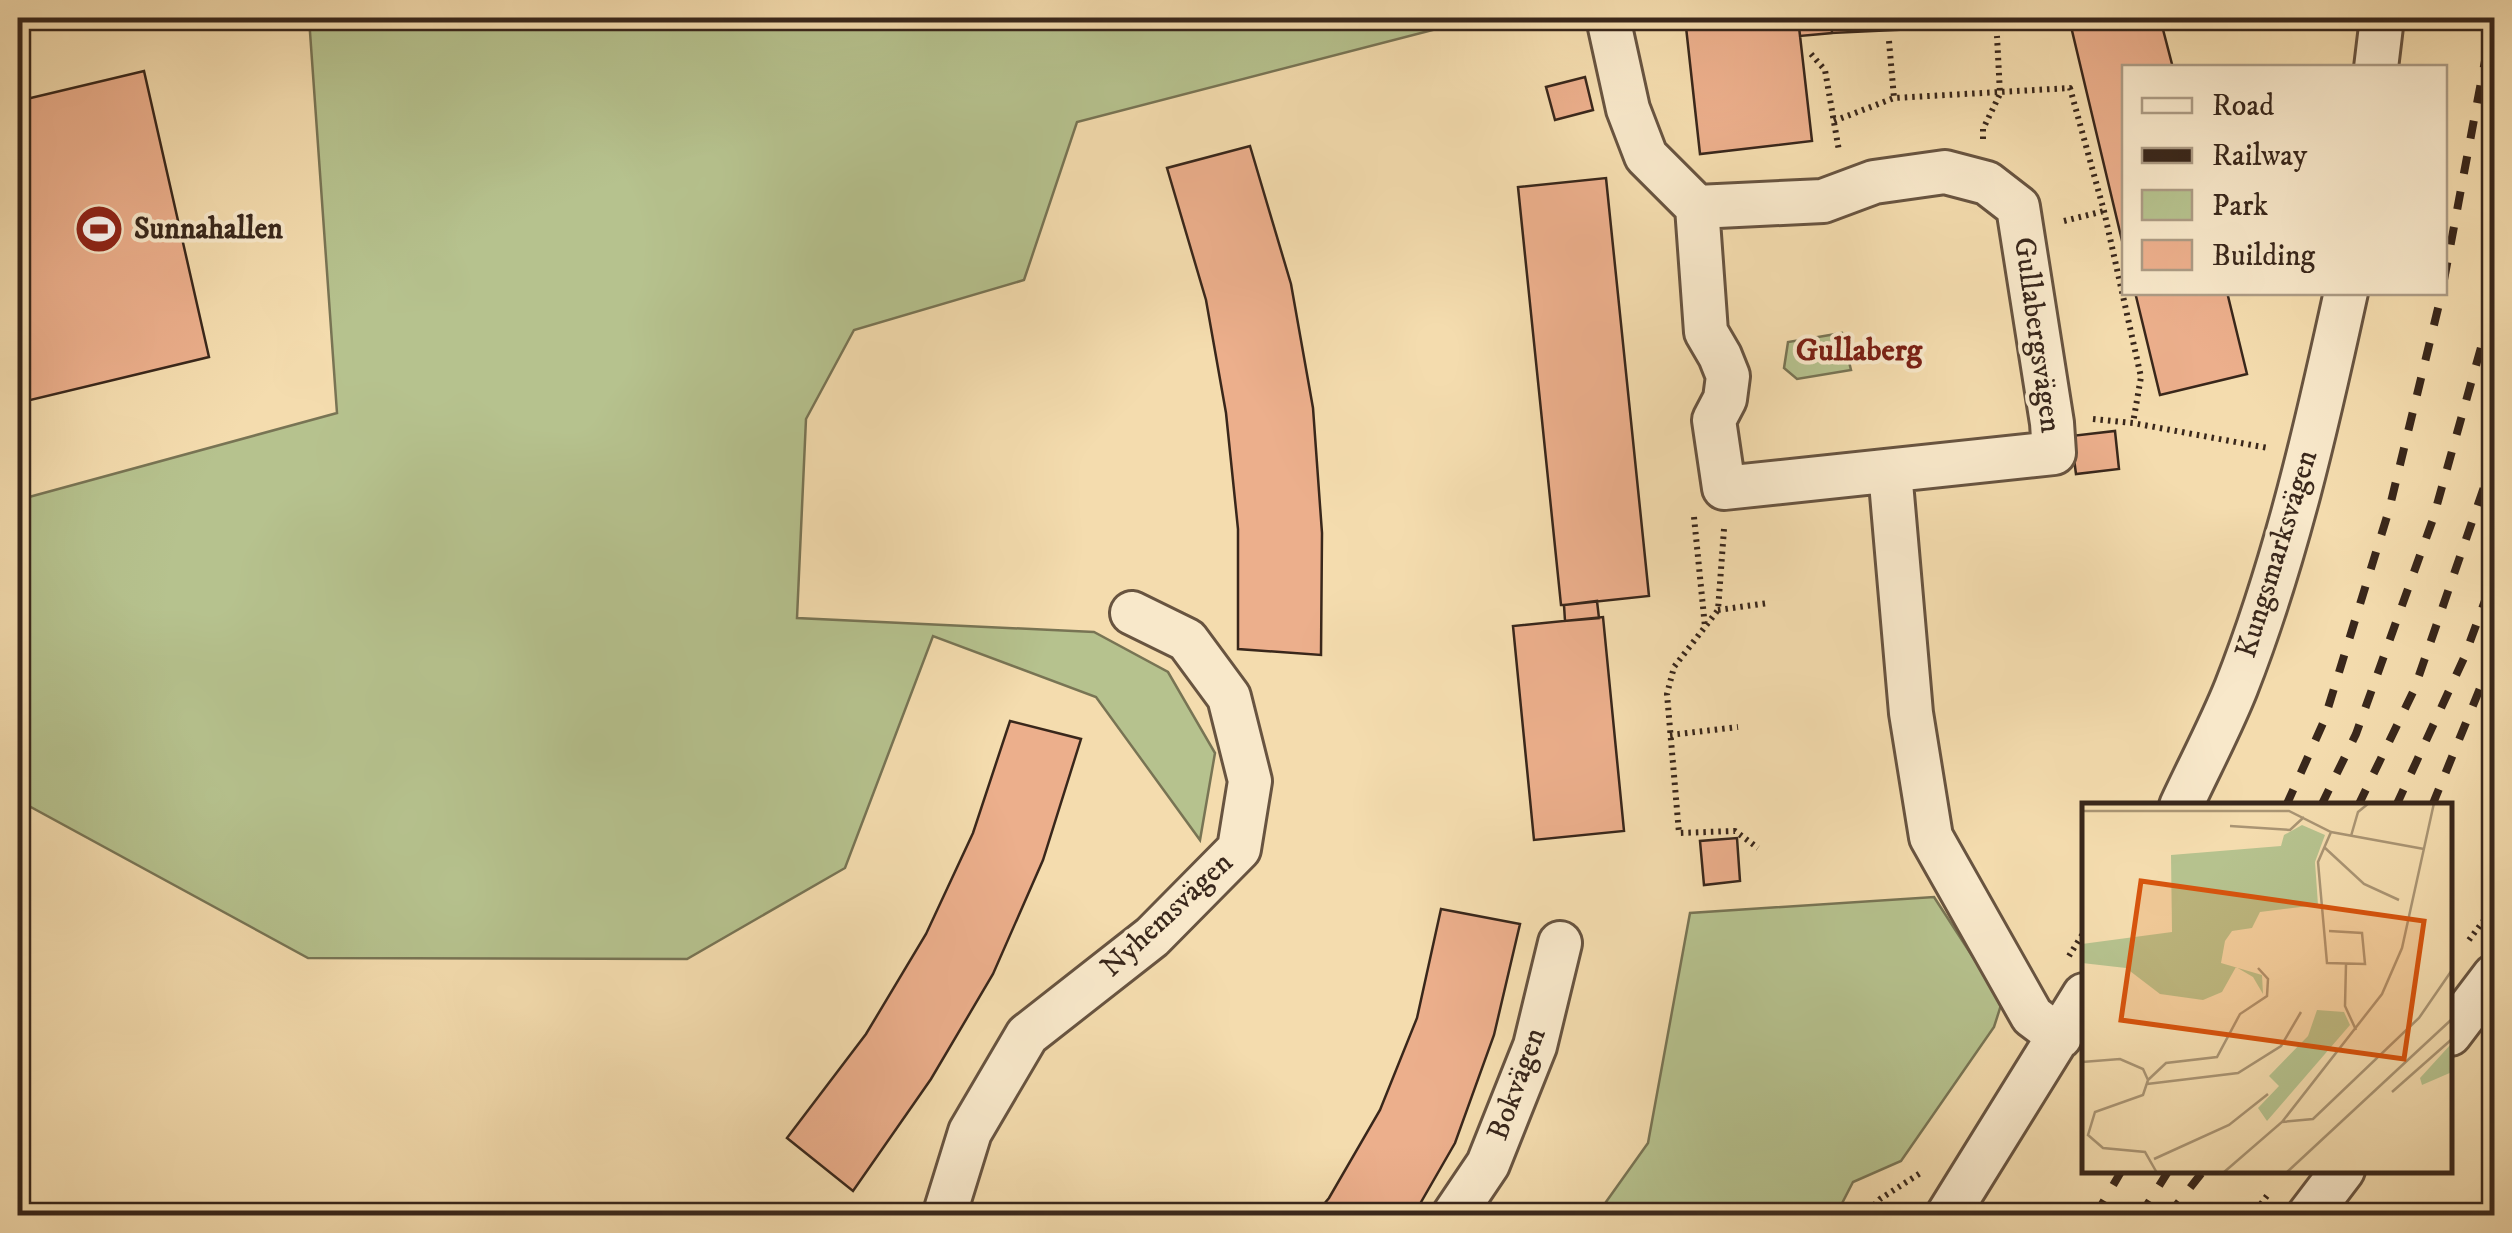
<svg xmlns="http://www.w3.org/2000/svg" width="2512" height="1233" viewBox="0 0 2512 1233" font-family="'IM FELL DW Pica',serif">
	<rect width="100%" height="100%" fill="#f4dcae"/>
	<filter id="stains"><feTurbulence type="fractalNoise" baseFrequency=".002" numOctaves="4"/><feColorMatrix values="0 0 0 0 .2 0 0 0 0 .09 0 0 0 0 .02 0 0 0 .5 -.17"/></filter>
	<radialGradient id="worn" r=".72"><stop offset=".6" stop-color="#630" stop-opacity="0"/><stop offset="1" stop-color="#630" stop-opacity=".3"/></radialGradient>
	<path fill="#b6c28e" stroke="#787454" stroke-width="2.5" d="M309 18H1479L1077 122 1024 280 854 330 806 419 797 618 1094 632 1168 672 1215 753 1200 840 1096 697 933 636 845 868 687 959 308 958 18 800V500L337 413Z
		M1842 333 1851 370 1797 379 1784 368 1788 342Z
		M1934 897 2002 1002 1994 1027 1901 1161 1853 1182 1836 1215 1596 1216 1648 1143 1690 913Z"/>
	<path fill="#ecaf8c" stroke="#39271b" stroke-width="2.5" d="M1685 18H1798L1812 141 1700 154Z
		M1798 18H1831L1832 33 1800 36Z
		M1831 18H2042V23L1832 33Z
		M2069 18H2160L2173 68H2124V249Z
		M144 71 209 357 18 403V101Z
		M1585 77 1593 110 1555 120 1546 87Z
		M1250 146 1291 284 1313 408 1322 533 1321 655 1238 649V529L1226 413 1206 300 1167 168Z
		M1606 178 1649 596 1564 605H1561L1518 187Z
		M2135 292H2227L2247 374 2160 395Z
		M2115 431 2119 469 2076 474 2071 436Z
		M1597 601 1599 618 1565 621 1564 605Z
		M1603 617 1624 831 1534 840 1513 626Z
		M1010 721 1081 739 1043 860 993 974 931 1079 853 1191 787 1138 866 1034 926 934 973 833Z
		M1737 838 1740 881 1704 885 1700 841Z
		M1441 909 1520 924 1494 1035 1455 1143 1413 1216H1314L1329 1198 1380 1110 1417 1018Z"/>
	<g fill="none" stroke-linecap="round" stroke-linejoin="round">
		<g stroke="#685440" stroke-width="48">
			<path id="minor" d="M1608 18 1628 109 1646 156 1697 207 1706 332 1720 356 1728 376 1725 399 1714 420 1724 488 2054 453 2052 423 2018 207 1987 183 1945 172 1874 182 1823 201 1697 207
				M2376 68 2382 18
				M1890 471 1911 713 1931 837 2032 1016 2060 1037
				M2181 806C2199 767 2220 728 2236 688 2286 561 2317 425 2346 292
				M2450 1034 2494 976
				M944 1216 970 1132 1027 1035 1152 937 1239 849 1250 781 1229 697 1187 640 1132 613
				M1453 1216 1488 1164 1535 1046 1560 943
				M1947 1216 2084 995
				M2308 1216 2343 1170"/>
		</g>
		<path stroke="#39271b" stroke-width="6" stroke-dasharray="2.5 5" stroke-linecap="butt" d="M1889 41 1894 98
			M1811 54 1825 70 1839 151
			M1834 121 1894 98 2070 88 2104 211 2141 377 2133 423
			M1983 139V129L2000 94 1997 36
			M2064 221 2104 211
			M2093 419 2133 423 2268 448
			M1694 517 1705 627
			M1724 529 1718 610 1674 667 1667 694 1679 833 1735 831 1758 848
			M1718 610 1768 603
			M1670 735 1738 727
			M2469 940 2494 907
			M2069 956 2084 932
			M1864 1216 1880 1199 1922 1172
			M2252 1216 2269 1193"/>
		<use href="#minor" stroke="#f8e8ca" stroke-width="42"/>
		<path stroke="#39271b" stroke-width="8" stroke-dasharray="18 18" stroke-linecap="butt" d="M2444 280 2493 18
			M2286 806 2324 721 2389 510 2442 292
			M2321 806 2356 734 2433 519 2494 301
			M2358 806 2414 690 2494 458
			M2396 806 2464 658 2494 576
			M2432 806 2494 654
			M2095 1216 2122 1170
			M2140 1216 2169 1170
			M2168 1216 2204 1170"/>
	</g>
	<defs>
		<g id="stadium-disc" transform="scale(2.5)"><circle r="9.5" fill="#8f2418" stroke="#f8e8ca"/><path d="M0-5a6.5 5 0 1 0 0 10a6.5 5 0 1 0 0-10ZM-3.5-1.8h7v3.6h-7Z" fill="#fff"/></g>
	</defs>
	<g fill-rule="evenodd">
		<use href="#stadium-disc" x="99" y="229"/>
	</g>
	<g text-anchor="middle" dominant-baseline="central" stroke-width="8" stroke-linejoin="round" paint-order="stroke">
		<g font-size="30" font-weight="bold" fill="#39271b" stroke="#f8e8ca" text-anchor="start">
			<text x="134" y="229">Sunnahallen</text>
		</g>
		<g font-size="30" fill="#39271b" stroke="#f8e8ca">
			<text transform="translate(2037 335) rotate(82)">Gullabergsvägen</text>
			<text transform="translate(2277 554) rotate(-73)">Kungsmarksvägen</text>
			<text transform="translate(1167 915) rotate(-43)">Nyhemsvägen</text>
			<text transform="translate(1517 1084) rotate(-70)">Bokvägen</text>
		</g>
		<g font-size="32" font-weight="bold" fill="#7a1f14" stroke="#f8e8ca">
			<text x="1859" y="351">Gullaberg</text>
		</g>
	</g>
	<g transform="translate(2082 803)">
		<rect width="370" height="370" fill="#f4dcae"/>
		<path d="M220 22 243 32 233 59 236 102 178 109 170 125 150 128 143 138 139 160 180 172 181 191 171 174 154 164 140 189 121 197 78 191 44 165 0 160V141L90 129 89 52 199 43 202 32ZM235 207 262 209 268 222 185 318 176 305 197 283 187 273 226 233ZM370 240V269L340 282 338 275Z" fill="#b6c28e"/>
		<path fill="none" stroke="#a99473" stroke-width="2.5" d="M0 8H207L249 29 342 46M148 23 208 27 222 14M269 33 276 9 287 0M242 44 282 81 317 97M247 128 280 130 283 161 245 160 236 59 249 29M264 161 263 203 274 227M0 259 38 256 61 266 66 277 61 292 13 309 6 332 21 345 63 349 75 370M66 277 84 260 135 254 158 211 185 193 186 176 176 165M65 281 156 270 199 243 219 209M310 289 370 236M200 319 231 316 337 215 370 167M72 356 147 322 186 291M141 370 200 319 300 191 320 145 352 0M204 370 370 216"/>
		<path fill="#d6540e" fill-opacity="0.15" stroke="#d6540e" stroke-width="5" d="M59 78 342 118 322 256 39 217Z"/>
		<rect width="370" height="370" fill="none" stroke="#39271b" stroke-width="5"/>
	</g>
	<rect width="2512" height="1233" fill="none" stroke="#f4dcae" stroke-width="60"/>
	<rect x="20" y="20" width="2472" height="1193" fill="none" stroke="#39271b" stroke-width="5"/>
	<rect x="30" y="30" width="2452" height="1173" fill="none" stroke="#39271b" stroke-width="2.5"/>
	<rect x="2122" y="65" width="325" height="230" fill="#f8e8ca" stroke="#ac9b84" stroke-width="2.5"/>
	<rect x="2142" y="98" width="50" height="15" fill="#f8e8ca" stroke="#ac9b84" stroke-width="2.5"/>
	<text x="2212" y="115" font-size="30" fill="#39271b">Road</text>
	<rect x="2142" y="148" width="50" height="15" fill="#39271b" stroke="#ac9b84" stroke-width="2.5"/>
	<text x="2212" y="165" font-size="30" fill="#39271b">Railway</text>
	<rect x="2142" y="190" width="50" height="30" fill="#b6c28e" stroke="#ac9b84" stroke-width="2.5"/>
	<text x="2212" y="215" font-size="30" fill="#39271b">Park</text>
	<rect x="2142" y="240" width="50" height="30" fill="#ecaf8c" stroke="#ac9b84" stroke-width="2.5"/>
	<text x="2212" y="265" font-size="30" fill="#39271b">Building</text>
	<rect width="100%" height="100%" filter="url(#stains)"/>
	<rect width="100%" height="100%" fill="url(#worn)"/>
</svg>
